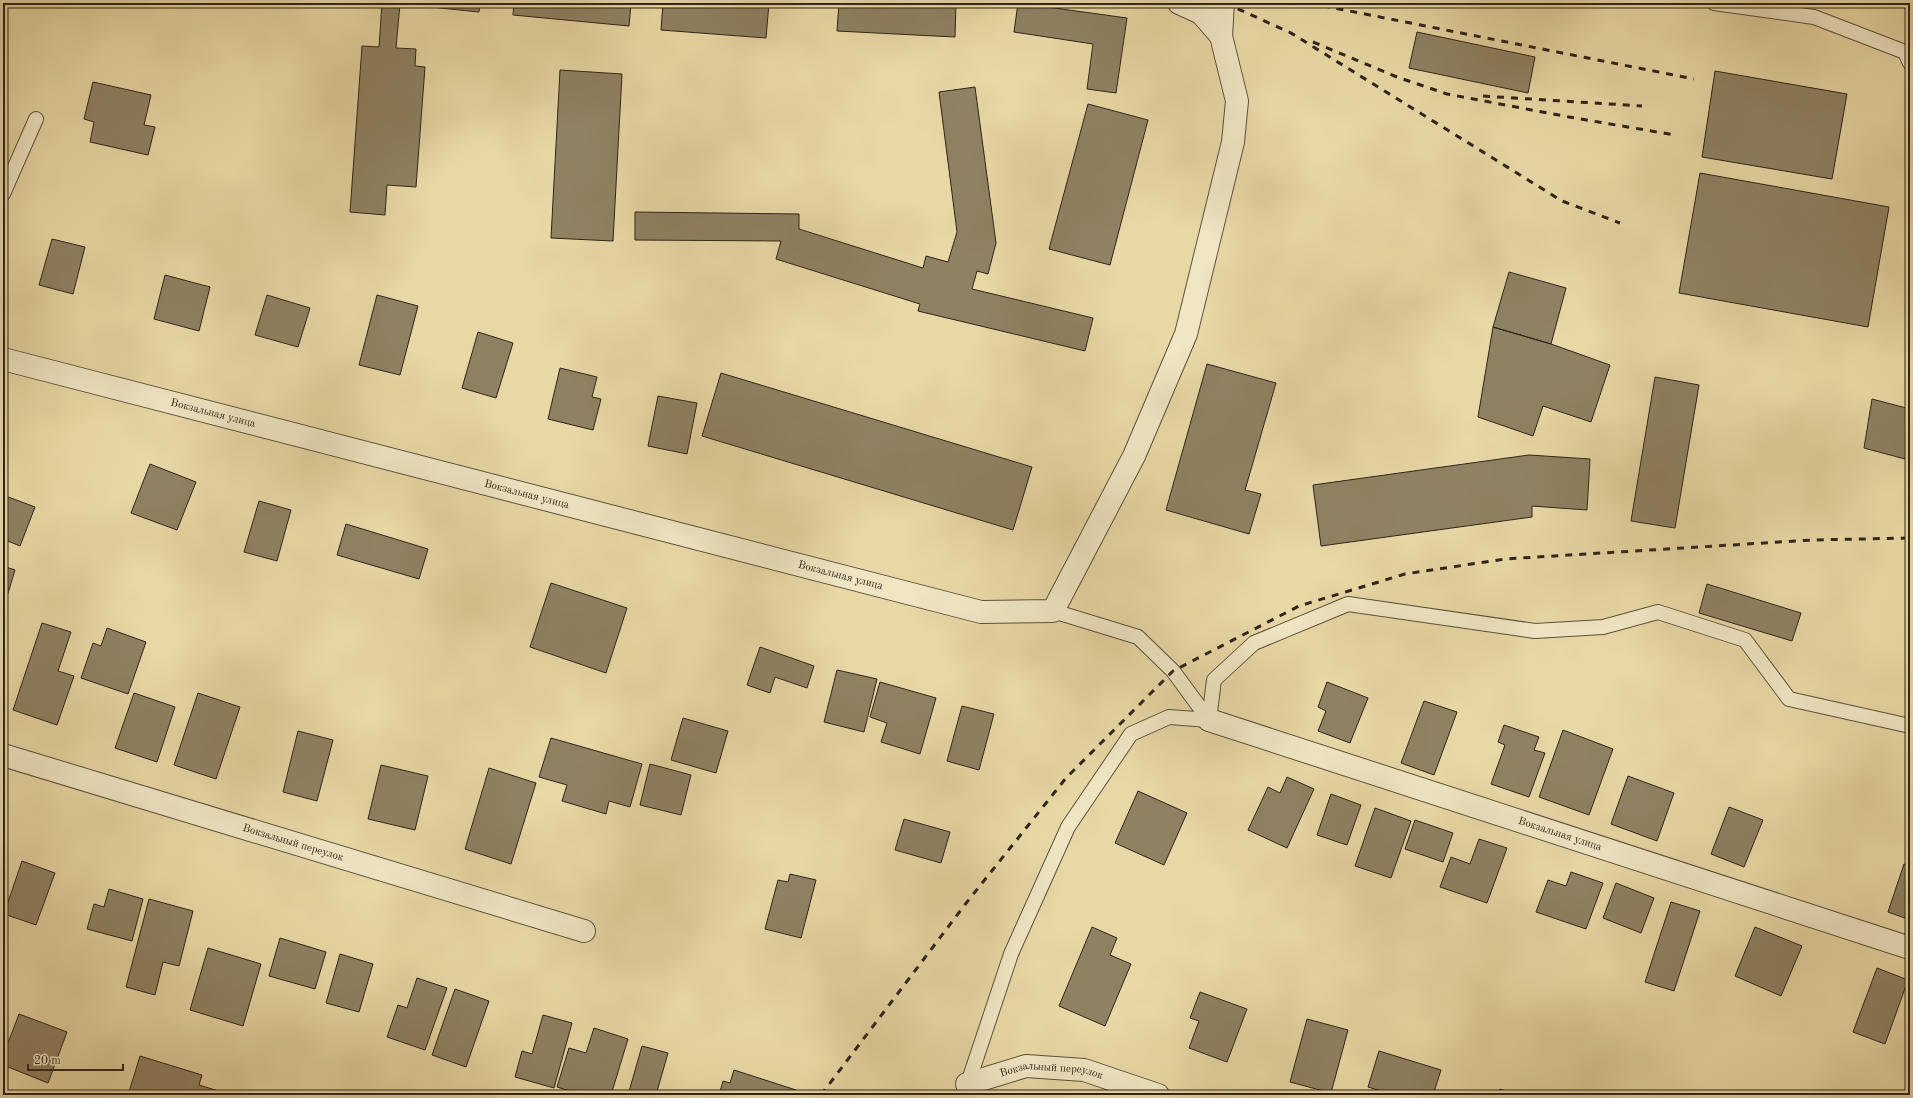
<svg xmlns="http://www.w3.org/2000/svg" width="1913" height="1098" viewBox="0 0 1913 1098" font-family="'Old Standard TT',serif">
	<rect width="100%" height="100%" fill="#e8d8a5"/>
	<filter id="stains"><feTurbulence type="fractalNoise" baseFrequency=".005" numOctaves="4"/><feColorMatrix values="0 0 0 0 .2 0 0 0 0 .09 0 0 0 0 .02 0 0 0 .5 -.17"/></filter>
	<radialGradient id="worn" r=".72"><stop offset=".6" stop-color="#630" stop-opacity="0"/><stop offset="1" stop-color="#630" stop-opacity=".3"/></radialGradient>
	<path fill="#8f8263" stroke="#2e241b" d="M382 3 400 4 396 48 416 49 415 66 425 67 416 187 387 185 385 215 350 212 362 46 379 47Z
		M391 3H480L479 12Z
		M514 3H631L629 26 513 15Z
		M663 3H769L766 38 661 30Z
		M839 3H956L955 37 837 31Z
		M1018 3 1127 18 1116 93 1087 89 1093 44 1014 32Z
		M1417 32 1535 57 1528 93 1409 68Z
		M560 70 622 74 613 241 551 238Z
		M1715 71 1847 94 1832 179 1702 157Z
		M93 82 151 95 144 125 155 127 148 155 90 142 94 122 84 119Z
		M975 87 996 243 988 274 977 271 972 289 1093 318 1085 351 918 311 920 304 776 259 781 241 635 240V212L799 214V229L923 268 926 256 948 262 957 232 939 92Z
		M1088 104 1148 120 1110 265 1049 249Z
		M1700 173 1889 207 1868 327 1679 293Z
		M52 239 85 247 73 294 39 285Z
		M1509 272 1566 288 1551 344 1493 327Z
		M165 275 210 287 199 331 154 319Z
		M267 295 310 308 298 347 255 335Z
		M377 295 418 306 400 375 359 365Z
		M1493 327 1551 344 1610 365 1591 422 1543 406 1533 436 1478 417Z
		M478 332 513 343 496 398 462 388Z
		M1207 364 1276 383 1245 490 1261 494 1249 534 1166 510Z
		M560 368 597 377 592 397 601 399 593 430 548 419Z
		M721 373 1032 467 1013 530 702 436Z
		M1655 377 1699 385 1675 528 1631 521Z
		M658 396 697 403 687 454 648 446Z
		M1872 399 1910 409V431L1905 459 1864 448Z
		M1529 455 1590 459 1587 510 1532 506V517L1321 546 1313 485Z
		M150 464 196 482 177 530 131 513Z
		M3 495 35 507 20 546 3 539Z
		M259 501 291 510 277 561 244 552Z
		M346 524 428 549 419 579 337 555Z
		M3 566 15 570 3 610Z
		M551 583 627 608 606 673 530 647Z
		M1707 584 1801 613 1792 641 1699 613Z
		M42 623 71 632 58 671 74 676 57 725 13 710Z
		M107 628 146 642 128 694 81 678 93 643 101 646Z
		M760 647 814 666 807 688 775 677 770 693 747 685Z
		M837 670 877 679 864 732 824 722Z
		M880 682 936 698 920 754 881 742 887 723 870 717Z
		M1327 682 1368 698 1350 743 1318 731 1326 711 1318 707Z
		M134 693 175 707 157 762 115 748Z
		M198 693 240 707 216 779 174 765Z
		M1424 701 1457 712 1434 775 1401 763Z
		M962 706 994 714 979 770 947 761Z
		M683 718 728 731 716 773 671 760Z
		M1504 725 1539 737 1534 750 1545 753 1529 797 1491 784 1505 745 1498 742Z
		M1563 730 1613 749 1589 815 1539 797Z
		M298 731 333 740 317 801 283 792Z
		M551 738 642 764 630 807 609 801 606 814 562 801 567 785 539 777Z
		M650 764 691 775 681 815 640 805Z
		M381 765 428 776 415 830 368 819Z
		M489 768 536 783 511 864 465 849Z
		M1628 776 1674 793 1657 841 1611 824Z
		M1287 777 1314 789 1287 848 1248 830 1268 787 1280 793Z
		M1138 791 1187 813 1164 865 1115 843Z
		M1331 794 1361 805 1347 845 1317 835Z
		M1729 807 1763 820 1744 867 1711 854Z
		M1375 808 1411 821 1391 878 1355 866Z
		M904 819 950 832 941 863 895 850Z
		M1415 820 1453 833 1443 862 1405 849Z
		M1479 839 1507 848 1487 903 1440 887 1451 857 1470 864Z
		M22 861 55 873 36 925 4 914Z
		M1904 864 1910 866V920L1888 912Z
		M1571 872 1603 883 1586 929 1536 912 1548 880 1566 886Z
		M790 874 816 880 801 938 765 929 778 880 788 882Z
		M1616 883 1654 898 1641 933 1603 918Z
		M109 889 143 899 132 941 87 929 94 904 104 907Z
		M149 899 193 911 179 966 163 962 155 995 126 987Z
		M1671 902 1700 911 1674 991 1645 982Z
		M1092 927 1117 938 1110 955 1131 964 1105 1026 1059 1006Z
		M1755 927 1802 946 1781 996 1735 976Z
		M280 938 326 952 315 989 269 976Z
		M208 948 261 964 243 1026 190 1010Z
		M340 954 373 964 359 1012 326 1003Z
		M1877 968 1908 980 1885 1044 1853 1032Z
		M417 978 447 988 425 1050 387 1037 398 1005 407 1008Z
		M455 989 489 1001 466 1067 432 1055Z
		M1200 992 1247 1009 1227 1062 1189 1048 1199 1021 1190 1018Z
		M19 1014 67 1032 48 1083 3 1065V1056Z
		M543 1015 572 1023 554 1088 515 1077 522 1051 532 1054Z
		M1307 1019 1348 1030 1331 1093 1290 1082Z
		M594 1028 628 1039 611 1095H582L557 1087 569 1048 586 1053Z
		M642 1046 668 1053 656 1095H628Z
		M1379 1051 1441 1070 1433 1095H1387V1093L1368 1087Z
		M140 1056 202 1075 199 1085 225 1093V1095H128Z
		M734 1070 796 1090 794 1095H719L723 1081 730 1083Z
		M1500 1089 1517 1095H1498Z"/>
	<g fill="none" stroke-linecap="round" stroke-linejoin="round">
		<g stroke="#5c513e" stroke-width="16">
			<path id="service" d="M1714 3 1814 17 1905 52 1910 63
				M3 194 36 119
				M1053 611 1138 637 1173 671 1209 720
				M1209 720 1214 680 1254 643 1348 604 1535 631 1603 627 1658 612 1745 640 1789 699 1910 726
				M964 1095 1011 954 1068 827 1131 734 1169 717 1209 720"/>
		</g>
		<g stroke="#5c513e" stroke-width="24">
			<g id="minor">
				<path d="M1179 3 1201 13 1221 36"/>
				<path id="s1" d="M3 359 981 612 1053 611 1134 456 1186 334 1233 142 1237 101 1221 36 1223 3"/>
				<path id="s2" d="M1209 720 1910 948"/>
				<path id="s3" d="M3 755 584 931"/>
				<path id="s4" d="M967 1084 1026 1066 1084 1070 1158 1095"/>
			</g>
		</g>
		<use href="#service" stroke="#f0e6c4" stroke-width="14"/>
		<use href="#minor" stroke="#f0e6c4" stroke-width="22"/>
		<path stroke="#2e241b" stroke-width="3" stroke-dasharray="7 7" stroke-linecap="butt" d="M1225 3 1291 33 1562 201 1620 223
			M1309 3 1694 79
			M1313 42 1397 77 1447 94 1569 117 1675 135
			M1483 96 1642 106
			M821 1095 967 902 1066 778 1173 671 1299 606 1405 574 1505 559 1812 540 1910 538"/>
	</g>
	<g text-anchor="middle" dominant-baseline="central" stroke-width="4" stroke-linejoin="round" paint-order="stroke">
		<g font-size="11" fill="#2e241b" stroke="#f0e6c4">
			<text stroke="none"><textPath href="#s1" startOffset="217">Вокзальная улица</textPath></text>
			<text stroke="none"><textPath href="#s1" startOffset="541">Вокзальная улица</textPath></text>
			<text stroke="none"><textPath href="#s1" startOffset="865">Вокзальная улица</textPath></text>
			<text stroke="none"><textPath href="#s2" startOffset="369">Вокзальная улица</textPath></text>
			<text stroke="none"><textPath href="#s3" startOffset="303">Вокзальный переулок</textPath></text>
			<text stroke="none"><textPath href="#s4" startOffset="87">Вокзальный переулок</textPath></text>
		</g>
	</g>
	<rect width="1913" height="1098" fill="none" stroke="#e8d8a5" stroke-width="16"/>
	<rect x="4" y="4" width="1905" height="1090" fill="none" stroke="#2e241b" stroke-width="2"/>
	<rect x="8" y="8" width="1897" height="1082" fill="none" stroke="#2e241b"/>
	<path d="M28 1064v6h95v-6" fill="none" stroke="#2e241b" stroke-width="2"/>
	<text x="34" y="1064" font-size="12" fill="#2e241b" stroke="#f0e6c4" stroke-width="3" paint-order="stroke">20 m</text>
	<rect width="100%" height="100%" filter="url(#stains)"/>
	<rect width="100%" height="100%" fill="url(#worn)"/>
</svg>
